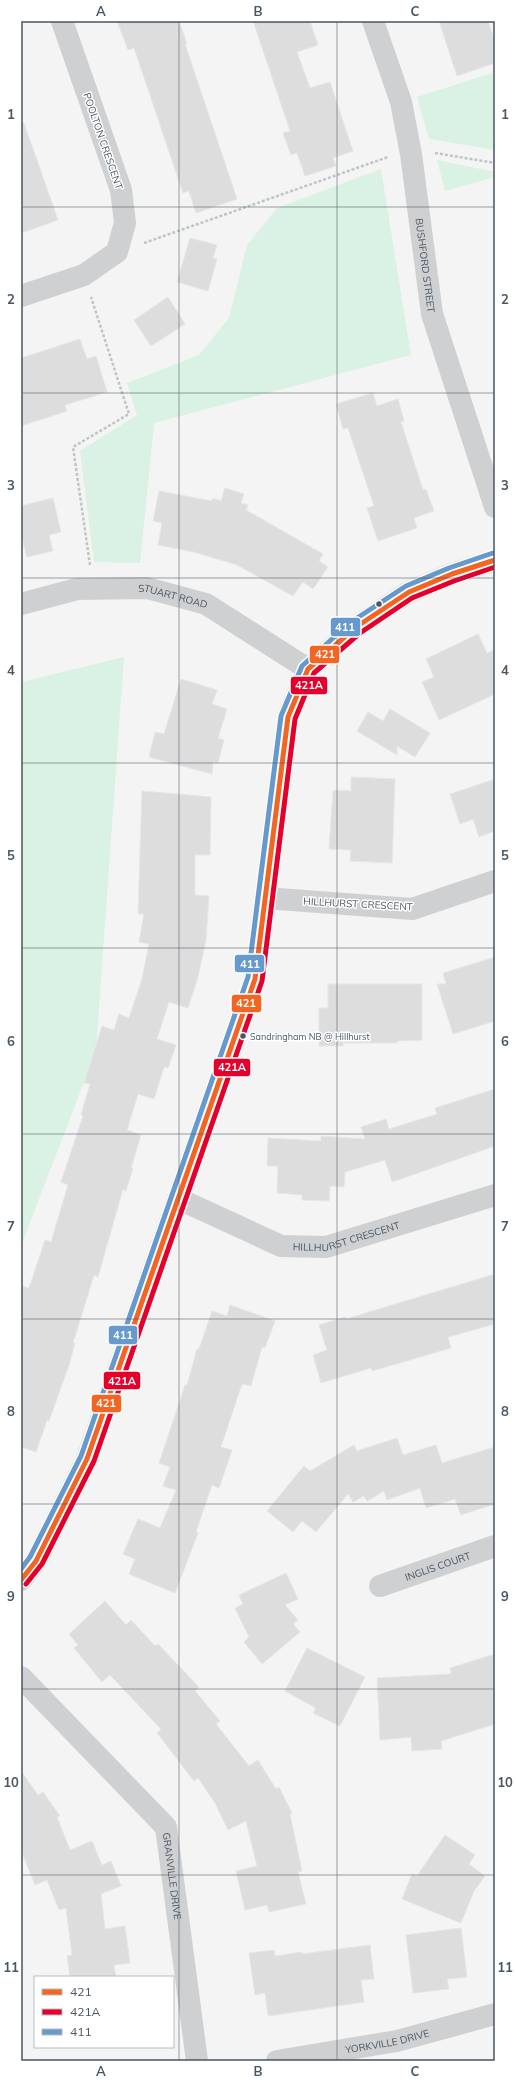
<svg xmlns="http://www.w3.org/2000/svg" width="516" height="2082" viewBox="0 0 516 2082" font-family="Mulish,sans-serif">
	<rect width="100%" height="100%" fill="#f4f4f4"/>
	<path fill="#d9f2e3" d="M495 72V150L429 139 417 97Z
		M437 160 495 172V177L445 191Z
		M381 169 411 355 154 423 140 563 94 562 80 451 137 415 127 383 199 355 229 318 247 245 277 208Z
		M124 657 96 1051 21 1246V682Z"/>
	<path fill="#ddddde" stroke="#e5e6e7" d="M117 21H179L187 44H185L237 199 196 213 189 191 183 193 134 48 128 50Z
		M253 21H310L318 45 297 52 310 88 330 82 353 151 333 158 336 166 305 176 297 153 291 155 283 133 290 131Z
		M439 21H488L495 42V63L457 76Z
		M21 123H24L58 220 21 233Z
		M190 238 217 245 213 258 217 259 208 291 177 282Z
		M168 297 185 324 151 346 134 320Z
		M80 339 87 359 96 356 107 392 65 405 67 411 21 426V358Z
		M373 393 377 406 398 399 404 421 401 422 423 490 426 489 434 511 414 518 417 528 378 541 367 508 374 506 348 428 343 429 336 404Z
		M225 488 244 494 241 503 248 505 246 510 323 554 319 561 328 567 313 589 303 582 293 596 237 565 194 552 158 545 162 523 153 521 159 491 212 501 213 498 221 501Z
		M53 498 61 532 49 535 53 551 27 557 21 535V506Z
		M478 634 487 653 495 650V694L439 720 422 682 434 677 426 659Z
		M181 679 217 690 212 704 227 709 218 738 224 740 218 763 213 762 212 774 149 757 155 732 164 734Z
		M390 709 430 733 415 757 397 746V755L357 731 368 712 383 721Z
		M351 777 395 779 392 863 350 861 351 850 329 849 333 790 351 791Z
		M495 779V831L479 837 473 819 460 824 450 794Z
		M142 791 211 797 210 855H195V895L209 896 206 940 198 977 188 1008 169 1002 157 1039 176 1045 168 1068 164 1067 154 1099 138 1094 127 1130 141 1135 131 1168H133L126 1191 123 1189 98 1277 94 1275 73 1343H75L69 1365 49 1421 47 1420 36 1452 21 1447V1286L29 1288 45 1240 51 1242 68 1185 61 1182 83 1116 81 1115 90 1084 84 1083 102 1026 114 1030 119 1014 129 1018 142 979 149 944 139 942 144 914H138Z
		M495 957V1021L453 1034 437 984H446L443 973Z
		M328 984H422V1040L397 1041V1043H343V1046H319V1008H328Z
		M495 1089V1146L392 1182 385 1160 345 1172 344 1187 330 1186 329 1201 302 1200V1195L277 1193 278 1166H267L268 1138 321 1141V1136L365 1139 361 1127 386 1119 389 1129 437 1114 435 1108Z
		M495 1274V1324L448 1337 451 1348 372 1371 371 1368 321 1383 313 1355 327 1350 319 1325 345 1317 346 1319Z
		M230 1305 275 1321 265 1348 262 1347 251 1386 242 1384 221 1447 232 1450 219 1488 212 1485 196 1532 198 1533 175 1593 129 1574 135 1559 123 1554 138 1519 160 1528 176 1490 163 1486 170 1467 159 1463 185 1385H187L197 1349H199L212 1311 227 1316Z
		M397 1438 403 1455 436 1445 442 1463 495 1447V1504L461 1515 455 1499 426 1508 420 1488 387 1500 384 1491 367 1501 364 1496 353 1502 348 1494 316 1532 302 1521 293 1532 267 1511 304 1466 310 1471 354 1445 357 1451Z
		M286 1573 298 1599 285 1605 298 1620 293 1624 300 1632 262 1664 244 1642 249 1637 235 1608 243 1604 239 1595Z
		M105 1601 126 1625 131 1620 155 1646 158 1644 199 1687 195 1691 220 1721 216 1724 249 1766 258 1760 276 1789 279 1787 292 1813 290 1814 302 1871 298 1872 306 1904 269 1912 267 1905 245 1910 236 1871 257 1866 246 1821 228 1830 215 1803 198 1778 194 1781 157 1733 161 1729 110 1675 102 1682 74 1648 78 1645 69 1634Z
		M307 1648 365 1677 340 1726 313 1713 316 1708 285 1691Z
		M495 1654V1724L441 1741 442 1749 412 1751 411 1737 380 1740 377 1678 451 1674 450 1668Z
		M21 1771 38 1795 43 1792 60 1816 57 1817 70 1850 92 1841 102 1865 111 1861 121 1886 101 1894 105 1929 125 1926 130 1963 114 1965 116 1977H70L67 1956 72 1955 66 1908 59 1910 47 1880 35 1885 21 1850Z
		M445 1835 475 1855 469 1864 485 1876 474 1891 461 1923 402 1899 412 1874 417 1876Z
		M461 1928 467 1977 447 1979 449 1989 413 1993 406 1935Z
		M370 1945 374 1979 361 1980 364 2002 268 2016 265 1993 255 1995 249 1953 274 1950 275 1956 302 1952V1954Z"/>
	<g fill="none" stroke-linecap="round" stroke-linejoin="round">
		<path stroke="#bcc7c4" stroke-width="2.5" stroke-dasharray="3 2" stroke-linecap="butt" d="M435 153 495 163
			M144 243 388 157
			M90 565 73 447 129 414 91 297"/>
		<g stroke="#ced0d2" stroke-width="22">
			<path id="s1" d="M373 21 401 102 411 154 432 314 495 507"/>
			<path d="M21 296 84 275 117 252 125 223 121 190 62 21"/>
			<path id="s2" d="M21 604 77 589 147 588 206 604 308 669"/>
			<path d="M265 898 412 909 495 881"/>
			<path id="s3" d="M179 1199 281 1246 326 1247 495 1195"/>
			<path d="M21 1580 36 1561 87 1459 255 979 288 717 308 669 356 627 409 592 452 574 495 560"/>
			<path id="s4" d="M380 1586 495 1546"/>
			<path id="s5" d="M21 1677 166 1827 197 2061"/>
			<path id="s6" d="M277 2061 397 2041 495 2014"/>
		</g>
		<g stroke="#fff" stroke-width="8">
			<path id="bus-1" d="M21 1580 36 1561 87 1459 255 979 288 717 308 669 356 627 409 592 452 574 495 560"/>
		</g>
		<g stroke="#fff" stroke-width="8">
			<path id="bus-2" d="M26 1584 42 1564 94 1461 262 981 295 719 314 673 360 633 412 598 454 581 495 567"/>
		</g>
		<g stroke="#fff" stroke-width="8">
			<path id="bus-3" d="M21 1569 30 1557 81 1456 248 977 281 716 302 666 351 622 406 586 449 568 493 553"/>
		</g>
		<use href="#bus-1" stroke="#f26522" stroke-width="5"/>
		<use href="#bus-2" stroke="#e4002b" stroke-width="5"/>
		<use href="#bus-3" stroke="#69c" stroke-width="5"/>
	</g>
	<path fill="none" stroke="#4a5661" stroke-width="1" stroke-opacity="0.55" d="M179 21V2061M337 21V2061M21 207H495M21 393H495M21 578H495M21 763H495M21 948H495M21 1134H495M21 1319H495M21 1504H495M21 1689H495M21 1875H495"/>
	<g fill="#4a5661" stroke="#fff" stroke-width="1.5">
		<circle cx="379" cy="604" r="3.5"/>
		<circle cx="243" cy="1036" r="3.5"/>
	</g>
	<g text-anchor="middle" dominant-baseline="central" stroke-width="3" stroke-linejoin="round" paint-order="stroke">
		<g font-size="9" fill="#4a5661" stroke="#fff" text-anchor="start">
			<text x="250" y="1036">Sandringham NB @ Hillhurst</text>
		</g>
		<g font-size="10" fill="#4a5661" stroke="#fff">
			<text transform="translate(103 141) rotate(71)">POOLTON CRESCENT</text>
			<text stroke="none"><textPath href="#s1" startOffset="251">BUSHFORD STREET</textPath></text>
			<text stroke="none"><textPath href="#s2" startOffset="155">STUART ROAD</textPath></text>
			<text transform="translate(358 904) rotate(3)">HILLHURST CRESCENT</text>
			<text stroke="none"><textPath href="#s3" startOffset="179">HILLHURST CRESCENT</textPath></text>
			<text stroke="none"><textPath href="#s4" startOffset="61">INGLIS COURT</textPath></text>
			<text stroke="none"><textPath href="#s5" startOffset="258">GRANVILLE DRIVE</textPath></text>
			<text stroke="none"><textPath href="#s6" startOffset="112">YORKVILLE DRIVE</textPath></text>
		</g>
	</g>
	<g stroke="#fff" stroke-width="1.5">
		<rect x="330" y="617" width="31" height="20" rx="4" fill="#69c"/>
		<rect x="309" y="645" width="31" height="19" rx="4" fill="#f26522"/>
		<rect x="290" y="676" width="38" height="19" rx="4" fill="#e4002b"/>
		<rect x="234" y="954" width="31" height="19" rx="4" fill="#69c"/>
		<rect x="231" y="994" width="31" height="19" rx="4" fill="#f26522"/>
		<rect x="213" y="1058" width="38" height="19" rx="4" fill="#e4002b"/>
		<rect x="108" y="1325" width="30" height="20" rx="4" fill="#69c"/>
		<rect x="103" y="1371" width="38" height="19" rx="4" fill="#e4002b"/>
		<rect x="91" y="1394" width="31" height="19" rx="4" fill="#f26522"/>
	</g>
	<g font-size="11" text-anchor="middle" font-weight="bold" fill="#fff">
		<text x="345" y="631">411</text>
		<text x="325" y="658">421</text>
		<text x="309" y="689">421A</text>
		<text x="250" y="968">411</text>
		<text x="246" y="1007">421</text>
		<text x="232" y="1071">421A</text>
		<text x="123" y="1339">411</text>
		<text x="122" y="1385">421A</text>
		<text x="106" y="1407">421</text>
	</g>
	<rect width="516" height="2082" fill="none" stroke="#ffffff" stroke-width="44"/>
	<rect x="34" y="1976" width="140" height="72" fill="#ffffff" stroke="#b7bbc0"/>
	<rect x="42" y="1989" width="20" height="6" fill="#f26522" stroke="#b7bbc0"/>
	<text x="70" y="1996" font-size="12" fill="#4a5661">421</text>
	<rect x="42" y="2009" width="20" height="6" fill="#e4002b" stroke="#b7bbc0"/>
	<text x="70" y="2016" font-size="12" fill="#4a5661">421A</text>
	<rect x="42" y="2029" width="20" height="6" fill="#6699cc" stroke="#b7bbc0"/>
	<text x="70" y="2036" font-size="12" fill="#4a5661">411</text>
	<rect x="22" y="22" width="472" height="2038" fill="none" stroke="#4a5661" stroke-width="1.5"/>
	<g font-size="13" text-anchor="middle" font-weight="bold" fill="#4a5661">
		<text x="101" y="16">A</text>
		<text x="258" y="16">B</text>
		<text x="415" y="16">C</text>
		<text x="11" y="119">1</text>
		<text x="505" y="119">1</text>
		<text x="11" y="304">2</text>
		<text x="505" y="304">2</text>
		<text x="11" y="490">3</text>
		<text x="505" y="490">3</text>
		<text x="11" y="675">4</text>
		<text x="505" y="675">4</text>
		<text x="11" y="860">5</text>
		<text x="505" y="860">5</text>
		<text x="11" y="1046">6</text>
		<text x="505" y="1046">6</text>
		<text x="11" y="1231">7</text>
		<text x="505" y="1231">7</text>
		<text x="11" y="1416">8</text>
		<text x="505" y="1416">8</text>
		<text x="11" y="1601">9</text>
		<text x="505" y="1601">9</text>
		<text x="11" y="1787">10</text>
		<text x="505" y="1787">10</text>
		<text x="11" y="1972">11</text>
		<text x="505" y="1972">11</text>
		<text x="101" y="2076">A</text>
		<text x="258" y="2076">B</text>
		<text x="415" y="2076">C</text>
	</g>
</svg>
